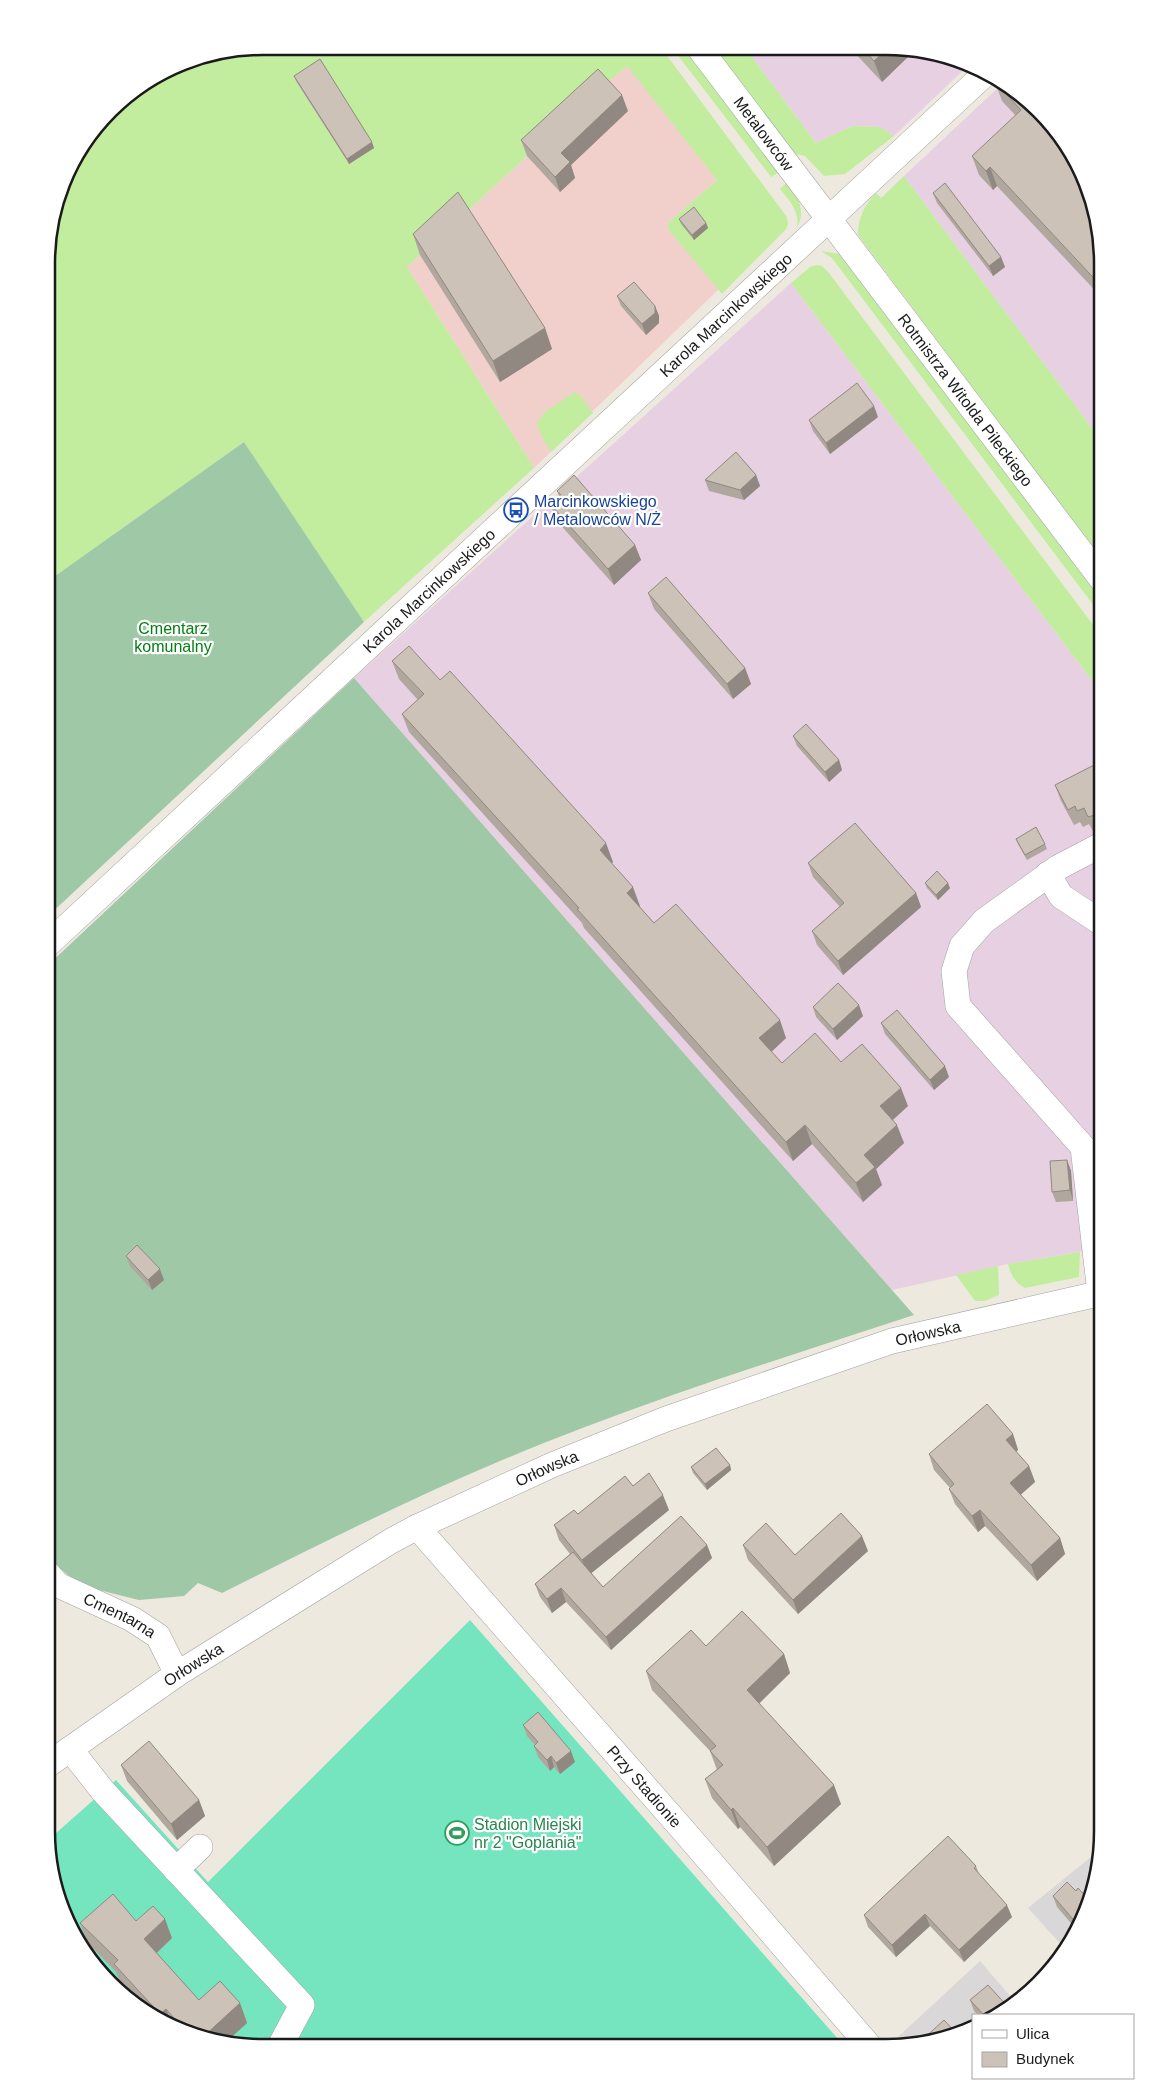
<svg xmlns="http://www.w3.org/2000/svg" width="1149" height="2094" viewBox="0 0 1149 2094" font-family="Arial,sans-serif">
	<rect width="100%" height="100%" fill="#eee9df"/>
	<path fill="#d9d7d7" d="M1102 1848 1091 1901 1065 1949 1028 1908Z
		M980 1961 1017 2004 995 2015H973V2027L956 2036 886 2048Z"/>
	<path fill="#f1cfcb" d="M627 65 717 180 668 223V229L719 289 534 468 407 267 604 85Z"/>
	<path fill="#e7d0e2" d="M746 49 928 50 970 64 894 136 880 127 852 126 816 143Z
		M1003 83 1103 263V443L904 176Z
		M791 283 1103 695 1102 1248 1008 1264 892 1290 354 678Z"/>
	<path fill="#c2ed9f" d="M263 46 662 49 787 217 788 224 786 229 722 294 668 229V223L717 180 627 66 604 85 407 267 534 468 364 622 244 442 48 581V235L69 167 120 100 180 63Z
		M673 49H686L780 172 771 177Z
		M715 49H746L816 143 852 126 880 127 894 136 845 174 824 176 805 156 795 154Z
		M904 176 1103 443V561L858 235C858 217 864 206 876 193L881 198Z
		M787 182C797 195 807 211 797 227 800 212 789 200 780 189Z
		M821 251 840 254 852 264 1103 600V618L832 258Z
		M817 265 822 266 829 273 1103 638V695L791 283 810 267Z
		M575 392 581 396 593 413 551 452 539 431 537 423 545 412Z
		M1080 1252 1079 1277 1025 1288C1015 1282 1011 1276 1008 1264Z
		M998 1266 999 1295 985 1301H975L956 1275Z"/>
	<path fill="#9ec8a6" d="M244 442 364 622 47 917 48 581Z
		M354 678 914 1315C804 1351 693 1386 585 1427 460 1474 341 1533 222 1593L198 1583 184 1596 139 1600 91 1588 68 1575 47 1559V966Z"/>
	<path fill="#75e5bf" d="M470 1620 846 2048 234 2046 180 2031 131 2003 104 1976 57 1898 46 1832 55 1834 116 1780 208 1882Z"/>
	<g fill="none" stroke-linecap="round" stroke-linejoin="round">
		<g stroke="#a2a2a2" stroke-width="26">
			<g id="minor">
				<path id="s1" d="M700 49 1103 581"/>
				<path d="M1048 874 1061 896 1103 924"/>
				<path id="s2" d="M47 945 987 72"/>
				<path d="M1100 1293 1083 1147 958 1006 954 971 962 946 984 921 1059 867 1103 844"/>
				<path id="s3" d="M417 1527 683 1830 871 2048"/>
				<path id="s4" d="M47 1573 58 1585 132 1619 158 1636 177 1674"/>
				<path d="M70 1749 103 1791 302 2005 280 2046"/>
				<path id="s5" d="M46 1766 177 1674 391 1541 417 1527 552 1465 666 1419 892 1341 1102 1293"/>
				<path d="M176 1870 200 1847"/>
			</g>
		</g>
		<use href="#minor" stroke="#fff" stroke-width="25"/>
	</g>
	<path fill="#b0a79e" d="M852 50H910L911 54 882 82Z
		M294 76 374 148 349 164 296 81Z
		M995 82 1029 100 1103 263V299L997 186 993 190 979 175 972 156 1016 116 1002 101Z
		M628 111 571 165 575 178 560 192 527 156 521 140Z
		M933 193 1001 257 1005 267 993 276 937 203Z
		M679 219 706 223 708 228 694 240 681 224Z
		M413 234 545 328 552 349 500 382 420 255Z
		M617 296 655 306 659 316V323L646 335 621 306Z
		M878 417 830 454 813 431 809 420Z
		M756 475 760 486 744 500 709 491 705 480Z
		M557 491 635 545 641 560 614 585 557 521 551 505 560 498Z
		M648 593 745 668 751 684 733 699 654 609Z
		M392 661 440 680 613 862 612 863 640 906H639L654 923 786 1038 771 1052 782 1063 841 1062 908 1106 893 1120 904 1143 876 1169 882 1185 863 1202 812 1144 793 1161 584 928 582 923 409 732 402 714 418 700 399 679Z
		M793 736 839 760 842 770 829 782 797 746Z
		M1103 773V830L1094 833 1089 824 1083 827 1080 822 1074 825 1061 801 1055 785Z
		M1016 839 1045 844 1047 849 1027 860 1018 844Z
		M808 863 916 893 921 907 843 975 817 945 812 931 840 907 813 877Z
		M925 883 950 888 938 900 927 888Z
		M813 1007 863 1016 837 1040 816 1017Z
		M881 1023 949 1077 934 1090 885 1034Z
		M1067 1160 1071 1171 1073 1201 1056 1202 1052 1192Z
		M126 1256 164 1280 152 1290 130 1266Z
		M1013 1434 1018 1450 1016 1452 1029 1466 1035 1482 1020 1495 1060 1538 1065 1554 1037 1581 985 1526 978 1532 955 1504 949 1489 950 1488 934 1470 929 1454Z
		M730 1465 731 1470 707 1490 693 1473 691 1467Z
		M633 1486 669 1510 591 1573 603 1587 707 1545 712 1558 611 1650 566 1602 552 1613 540 1597 535 1584 570 1554 559 1540 554 1525 578 1514Z
		M743 1545 795 1555 868 1551 798 1614 748 1560Z
		M706 1646 784 1654 790 1673 759 1704 841 1804 774 1866 740 1827 738 1829 712 1798 705 1779 717 1770 710 1751 652 1690 646 1671Z
		M523 1725 575 1762 560 1774 554 1767 550 1771 538 1757 534 1746 535 1745 527 1736Z
		M121 1765 199 1800 205 1816 177 1840 127 1781Z
		M976 1866 979 1874 1012 1917 964 1962 930 1926 896 1957 868 1927 864 1915Z
		M1076 1891 1091 1902 1076 1929 1057 1907 1053 1896Z
		M136 1921 172 1938 157 1953 199 2000 240 2003 247 2023 225 2043 180 2031 147 2012 121 1984 116 1972 87 1942 80 1923Z
		M970 2000 995 2015H978L974 2011Z"/>
	<path fill="#908881" d="M886 50H910L911 54 882 82 874 61Z
		M622 95 628 111 571 165 575 178 560 192 555 177 561 153Z
		M372 142 374 148 349 164 347 159Z
		M990 167 997 186 993 190 986 171Z
		M706 223 708 228 694 240 692 235Z
		M1001 257 1005 267 993 276 989 266Z
		M655 306 659 316V323L646 335 642 324Z
		M545 328 552 349 500 382 493 361Z
		M874 406 878 417 830 454 826 443Z
		M756 475 760 486 744 500 740 490Z
		M635 545 641 560 614 585 608 569Z
		M745 668 751 684 733 699 727 684Z
		M839 760 842 770 829 782 825 772Z
		M606 843 613 862 606 868 600 850Z
		M948 883 950 888 938 900 936 895Z
		M633 887 640 906 634 911 627 893Z
		M916 893 921 907 843 975 838 961Z
		M859 1005 863 1016 837 1040 833 1029Z
		M780 1020 786 1038 766 1057 759 1038Z
		M945 1066 949 1077 934 1090 930 1080Z
		M901 1088 908 1106 887 1125 880 1106Z
		M805 1125 812 1144 793 1161 786 1142Z
		M897 1125 904 1143 876 1169 882 1185 863 1202 856 1183 864 1155Z
		M1067 1160 1071 1171 1073 1201 1070 1190Z
		M160 1269 164 1280 152 1290 148 1280Z
		M1013 1434 1018 1450 1012 1455 1006 1440Z
		M730 1465 731 1470 707 1490 705 1484Z
		M1029 1466 1035 1482 1016 1499 1010 1483Z
		M663 1495 669 1510 588 1576 582 1560Z
		M980 1510 985 1526 978 1532 972 1516Z
		M862 1536 868 1551 798 1614 793 1600Z
		M1060 1538 1065 1554 1037 1581 1031 1565Z
		M707 1545 712 1558 611 1650 606 1637Z
		M561 1588 566 1602 552 1613 547 1599Z
		M784 1654 790 1673 753 1709 747 1690Z
		M571 1751 575 1762 560 1774 556 1763Z
		M551 1756 554 1767 550 1771 547 1760Z
		M834 1785 841 1804 774 1866 767 1847Z
		M199 1800 205 1816 177 1840 171 1824Z
		M733 1808 740 1827 738 1829 731 1810Z
		M1007 1905 1012 1917 964 1962 959 1950Z
		M925 1914 930 1926 896 1957 892 1945Z
		M165 1919 172 1938 151 1958 144 1939Z
		M240 2003 247 2023 225 2043 203 2037Z
		M166 2009 173 2027 162 2021 160 2014Z"/>
	<path fill="#cdc2b8" stroke="#908881" d="M864 50H886L874 61Z
		M320 59 372 142 347 159 294 76Z
		M598 69 622 95 561 153 570 162 555 177 521 140Z
		M998 79 1029 100 1066 142 1091 193 1103 263V288L990 167 986 171 972 156 1021 110 995 82Z
		M945 183 1001 257 989 266 933 193Z
		M458 192 545 328 493 361 413 234Z
		M694 207 706 223 692 235 679 219Z
		M634 282 655 306V313L642 324 617 296Z
		M857 383 874 406 826 443 809 420Z
		M736 452 756 475 740 490 705 480Z
		M574 475 635 545 608 569 551 505 562 496 557 491Z
		M666 577 745 668 727 684 648 593Z
		M409 646 440 680 450 671 606 843 600 850 633 887 627 893 654 923 676 904 780 1020 759 1038 782 1063 815 1033 841 1062 862 1044 901 1088 880 1106 897 1125 864 1155 875 1167 856 1183 805 1125 786 1142 577 909 579 908 402 714 424 694 392 661Z
		M806 724 839 760 825 772 793 736Z
		M1096 764 1101 774 1103 773V816L1098 814 1088 817 1084 808 1077 811 1075 806 1068 810 1055 785Z
		M855 823 916 893 838 961 812 931 844 903 808 863Z
		M1036 827 1045 844 1025 855 1016 839Z
		M937 871 948 883 936 895 925 883Z
		M838 983 859 1005 833 1029 813 1007Z
		M897 1010 945 1066 930 1080 881 1023Z
		M1067 1160 1070 1190 1052 1192 1050 1161Z
		M137 1245 160 1269 148 1280 126 1256Z
		M987 1404 1013 1434 1006 1440 1029 1466 1010 1483 1060 1538 1031 1565 980 1510 972 1516 949 1489 954 1484 929 1454Z
		M716 1448 730 1465 705 1484 691 1467Z
		M649 1473 663 1495 582 1560 554 1525 574 1510 578 1514 625 1476 633 1486Z
		M841 1513 862 1536 793 1600 743 1545 766 1523 795 1555Z
		M681 1516 707 1545 606 1637 561 1588 547 1599 535 1584 573 1552 603 1587Z
		M742 1611 784 1654 747 1690 834 1785 767 1847 733 1808 731 1810 705 1779 723 1765 710 1751 716 1746 646 1671 691 1630 706 1646Z
		M538 1712 571 1751 556 1763 551 1756 547 1760 534 1746 538 1742 523 1725Z
		M149 1741 199 1800 171 1824 121 1765Z
		M948 1836 976 1866 974 1868 1007 1905 959 1950 925 1914 892 1945 864 1915Z
		M1067 1882 1076 1891 1078 1888 1091 1902 1078 1925 1053 1896Z
		M113 1894 136 1921 153 1906 165 1919 144 1939 199 2000 220 1981 240 2003 203 2037 188 2034 166 2009 160 2014 114 1964 118 1960 80 1923Z
		M988 1985 1009 2008 995 2015H984L970 2000Z
		M944 2020 958 2035 920 2042Z"/>
	<defs>
		<g id="bus-ring" transform="scale(1.25)"><circle r="9.5" fill="#fff" stroke="#1a4fb4" stroke-width="1.5"/><path d="M-5-6H5V4H4V6H2V4H-2V6H-4V4H-5ZM-3.5-4V0h7V-4ZM-3.5 1.2v1.5H-2V1.2ZM2 1.2v1.5H3.5V1.2Z" fill="#1a4fb4"/></g>
		<g id="stadium-ring" transform="scale(1.25)"><circle r="9.5" fill="#fff" stroke="#2e9e5b" stroke-width="1.5"/><path d="M0-5a6.5 5 0 1 0 0 10a6.5 5 0 1 0 0-10ZM-3.5-1.8h7v3.6h-7Z" fill="#2e9e5b"/></g>
	</defs>
	<g fill-rule="evenodd">
		<use href="#bus-ring" x="516" y="510"/>
		<use href="#stadium-ring" x="457" y="1833"/>
	</g>
	<g text-anchor="middle" dominant-baseline="central" stroke-width="4.5" stroke-linejoin="round" paint-order="stroke">
		<g font-size="16" fill="#1b1b1b" stroke="#fff">
			<text stroke="none"><textPath href="#s1" startOffset="106">Metalowców</textPath></text>
			<text stroke="none"><textPath href="#s2" startOffset="926">Karola Marcinkowskiego</textPath></text>
			<text stroke="none"><textPath href="#s1" startOffset="440">Rotmistrza Witolda Pileckiego</textPath></text>
			<text stroke="none"><textPath href="#s2" startOffset="521">Karola Marcinkowskiego</textPath></text>
			<text stroke="none"><textPath href="#s5" startOffset="989">Orłowska</textPath></text>
			<text stroke="none"><textPath href="#s5" startOffset="584">Orłowska</textPath></text>
			<text stroke="none"><textPath href="#s4" startOffset="85">Cmentarna</textPath></text>
			<text stroke="none"><textPath href="#s5" startOffset="179">Orłowska</textPath></text>
			<text stroke="none"><textPath href="#s3" startOffset="345">Przy Stadionie</textPath></text>
		</g>
		<g font-size="16" fill="#164399" stroke="#fff" text-anchor="start">
			<text x="534" y="501">Marcinkowskiego<tspan x="534" dy="18">/ Metalowców N/Ż</tspan></text>
		</g>
		<g font-size="16" fill="#027f13" stroke="#fff">
			<text x="173" y="628">Cmentarz<tspan x="173" dy="18">komunalny</tspan></text>
		</g>
		<g font-size="16" fill="#27864d" stroke="#fff" text-anchor="start">
			<text x="474" y="1824">Stadion Miejski<tspan x="474" dy="18">nr 2 "Goplania"</tspan></text>
		</g>
	</g>
	<path d="M0 0H1149V2094H0ZM263 55H886A208 208 0 0 1 1094 263V1831A208 208 0 0 1 886 2039H263A208 208 0 0 1 55 1831V263A208 208 0 0 1 263 55Z" fill="#fff" fill-rule="evenodd"/>
	<path fill="none" stroke="#1b1b1b" stroke-width="2.5" d="M263 55H886A208 208 0 0 1 1094 263V1831A208 208 0 0 1 886 2039H263A208 208 0 0 1 55 1831V263A208 208 0 0 1 263 55Z"/>
	<rect x="972" y="2014" width="162" height="65" fill="#ffffff" stroke="#a4a4a4"/>
	<rect x="982" y="2030" width="25" height="8" fill="#ffffff" stroke="#a4a4a4"/>
	<text x="1016" y="2039" font-size="15" fill="#1b1b1b">Ulica</text>
	<rect x="982" y="2052" width="25" height="15" fill="#cdc2b8" stroke="#a4a4a4"/>
	<text x="1016" y="2064" font-size="15" fill="#1b1b1b">Budynek</text>
</svg>
